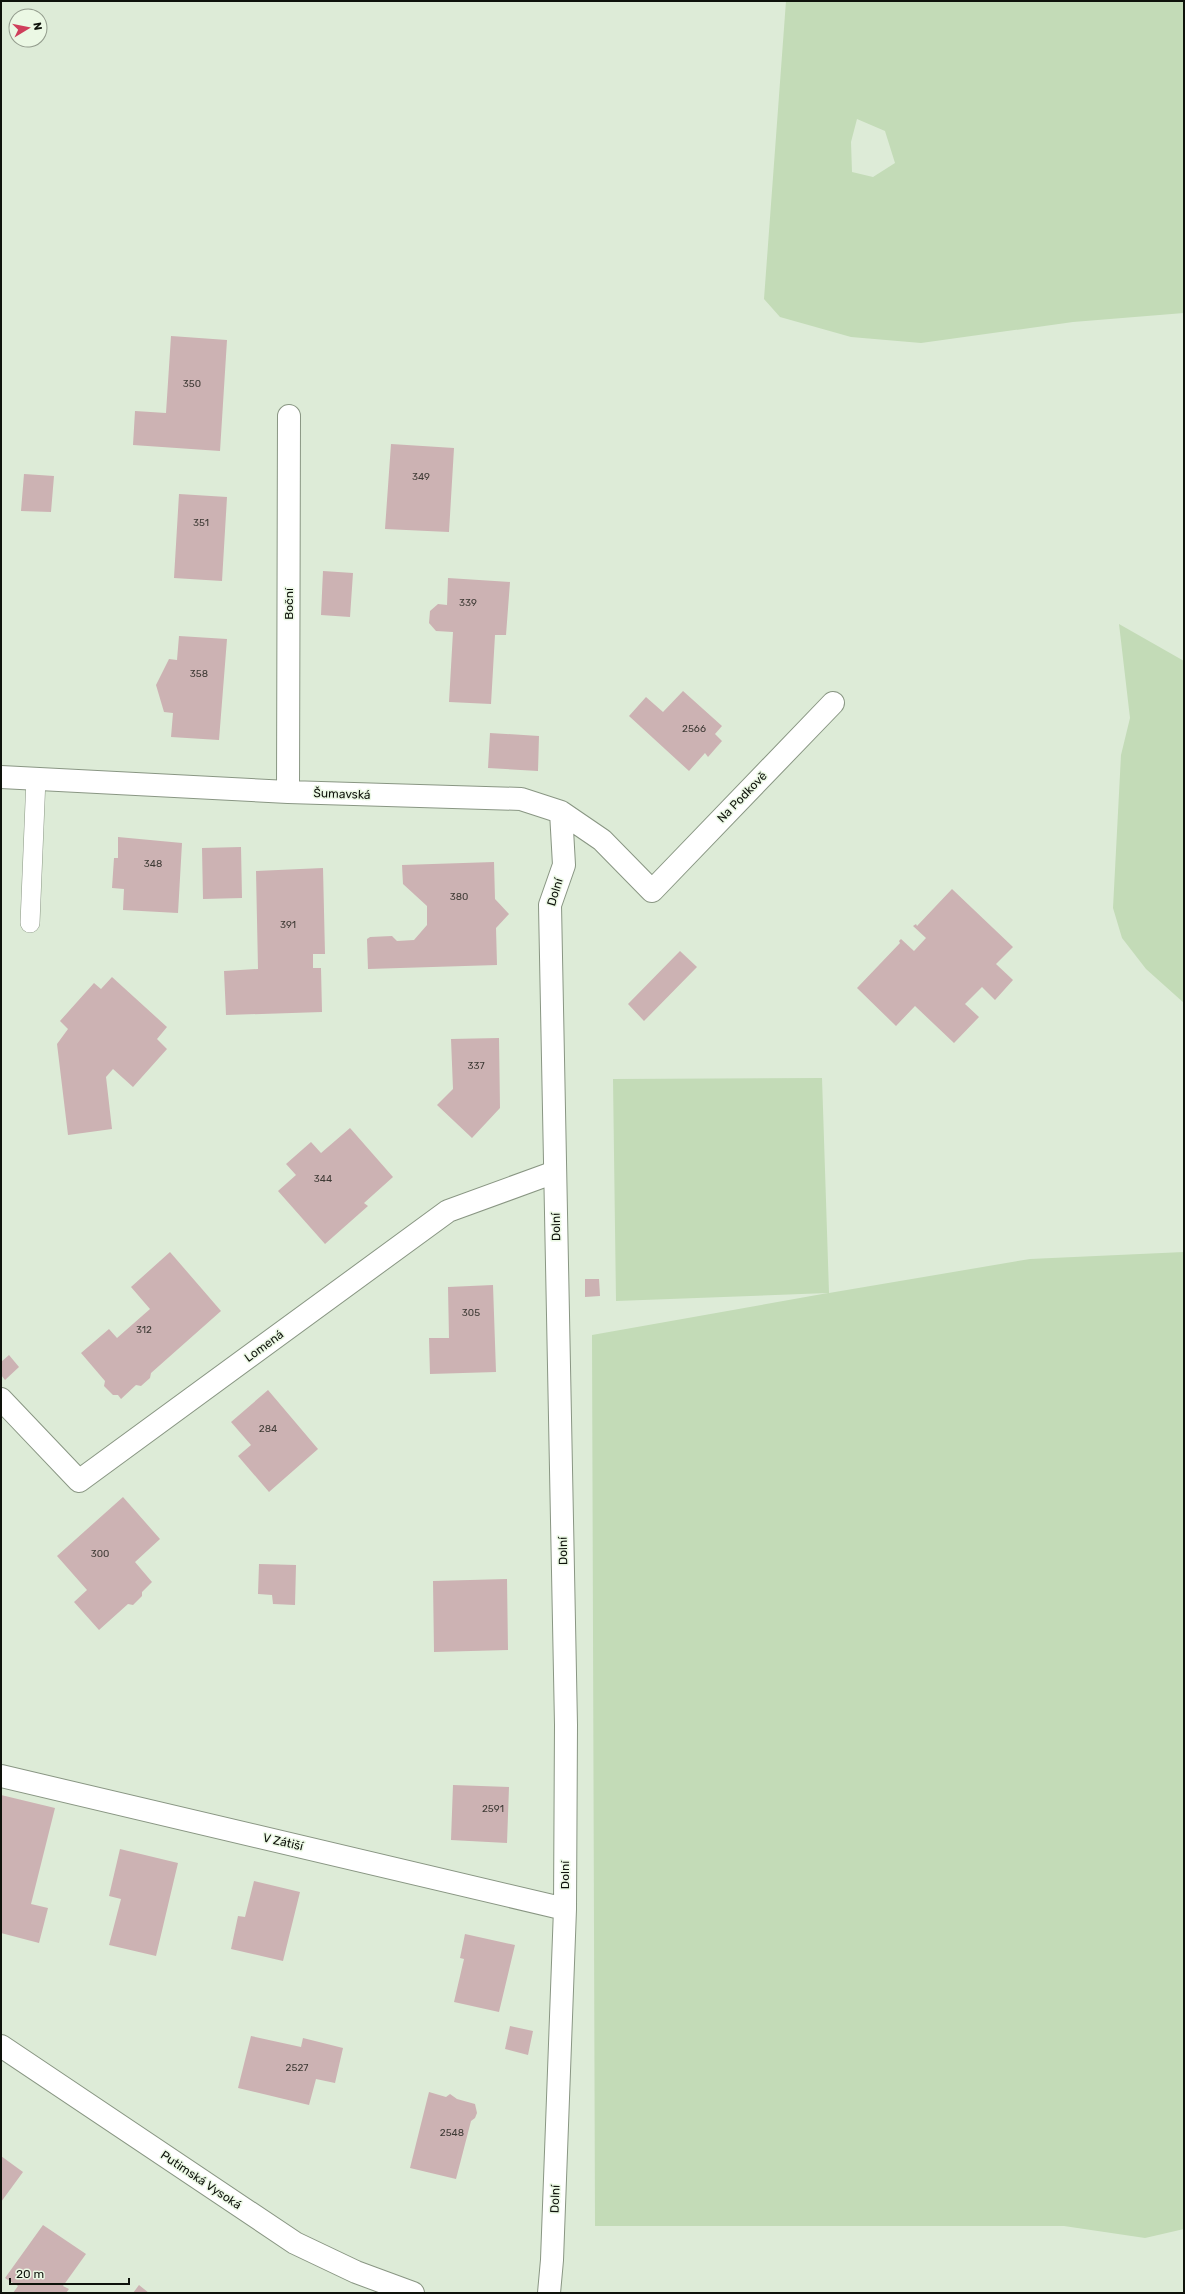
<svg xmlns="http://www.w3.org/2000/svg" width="1185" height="2294" viewBox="0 0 1185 2294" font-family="Rubik,sans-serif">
	<rect width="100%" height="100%" fill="#ddebd7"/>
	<path fill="#c3dbb7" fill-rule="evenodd" d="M786 1H1184V313L1073 322 921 343 851 337 780 317 764 299ZM857 119 885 131 895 163 873 177 852 172 851 142Z
		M1119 624 1184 661V1003L1146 969 1122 938 1113 908 1121 755 1130 718Z
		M822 1078 829 1293 1030 1259 1184 1252V2229L1145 2238 1064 2226H595L592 1335 828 1293 616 1301 613 1079Z"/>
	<path fill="#ccb2b3" d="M171 336 227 340 220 451 133 445 135 411 166 413Z
		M391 444 454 448 449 532 385 529Z
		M24 474 54 476 51 512 21 511Z
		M179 494 227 497 222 581 174 578Z
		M323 571 353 573 350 617 321 615Z
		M448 578 510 582 506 635H495L491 704 449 702 453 632 436 631 429 623 430 611 438 604 447 605Z
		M179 636 227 639 219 740 171 737 173 713 164 712 156 685 169 659 177 660Z
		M683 691 722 726 715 734 722 741 708 757 705 753 689 771 629 716 646 697 663 712Z
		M490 733 539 736 538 771 488 768Z
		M118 837 182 843 178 913 123 910 124 889 112 888 114 858H118Z
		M241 847 242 898 203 899 202 848Z
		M494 862 495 899 509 914 496 928 497 965 368 969 367 939 370 937 392 936 397 941 414 940 427 925V906L403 884 402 865Z
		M323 868 325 954H313V968H321L322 1012 226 1015 224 971 258 969 256 871Z
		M952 889 1013 947 996 964 1013 980 995 1000 982 987 965 1004 979 1017 954 1043 915 1006 896 1026 857 988 900 943 899 941 901 939 914 951 926 938 913 926 916 924 917 926Z
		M680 951 697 967 644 1021 628 1004Z
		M112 977 167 1027 157 1039 167 1049 133 1087 113 1069 106 1077 112 1129 68 1135 57 1044 68 1029 60 1021 94 983 101 989Z
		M499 1038 500 1108 472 1138 437 1105 453 1089 451 1039Z
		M350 1128 393 1177 364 1203 368 1206 325 1244 278 1191 296 1175 286 1164 311 1142 321 1153Z
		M170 1252 221 1311 151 1373 150 1378 141 1386 136 1385 121 1399 118 1395H113L104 1386 105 1381 81 1353 109 1329 117 1338 150 1309 131 1287Z
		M585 1279H599L600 1296 585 1297Z
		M493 1285 496 1372 430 1374 429 1338H449L448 1287Z
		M9 1355 19 1367 5 1380 1 1375V1362Z
		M268 1390 318 1449 269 1492 238 1456 251 1445 231 1422Z
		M123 1497 160 1539 135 1562 152 1582 142 1592V1596L133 1605 128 1604 99 1630 74 1602 87 1590 57 1556Z
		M259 1564 296 1565 295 1605 273 1604 272 1595 258 1594Z
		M507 1579 508 1650 434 1652 433 1581Z
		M453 1785 509 1787 507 1843 451 1840Z
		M1 1795 55 1808 31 1904 48 1908 39 1943 1 1933Z
		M120 1849 178 1863 156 1956 109 1945 121 1899 109 1896Z
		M254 1881 300 1892 283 1961 231 1949 238 1916 245 1917Z
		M465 1934 515 1945 499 2012 454 2002 464 1959 460 1958Z
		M510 2026 533 2031 528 2055 505 2049Z
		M251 2036 301 2047 303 2038 343 2048 335 2083 316 2079 309 2105 238 2088Z
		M429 2092 446 2097 450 2094 457 2099 475 2104 477 2113 475 2118 471 2121 456 2179 410 2168Z
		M1 2156 23 2172 1 2202Z
		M43 2225 86 2254 63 2286 69 2289 66 2293H13L18 2286 5 2278Z
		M139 2285 149 2293H133Z"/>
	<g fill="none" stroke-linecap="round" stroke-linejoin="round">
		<g stroke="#899683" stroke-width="20">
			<path id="lane" d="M30 923 36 778"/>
		</g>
		<g stroke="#899683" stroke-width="24">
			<path id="street" d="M1 777 288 792 521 799 561 812 602 840 652 891 833 703
				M288 792 289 416
				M1 1399 79 1481 448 1211 555 1172
				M1 1776 565 1909
				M549 2293 552 2260 565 1909 566 1725 550 905 564 865 561 812"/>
		</g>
		<g stroke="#899683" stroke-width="24">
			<path id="secondary" d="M1 2046 295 2243 356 2272 413 2293"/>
		</g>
		<use href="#lane" stroke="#fff" stroke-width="19"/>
		<use href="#street" stroke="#fff" stroke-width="22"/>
		<use href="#secondary" stroke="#fff" stroke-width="22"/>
	</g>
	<g text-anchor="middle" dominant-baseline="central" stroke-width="3" stroke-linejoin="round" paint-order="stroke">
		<g font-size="10" fill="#3e3a35">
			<text x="192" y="384">350</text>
			<text x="421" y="477">349</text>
			<text x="201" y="523">351</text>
			<text x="468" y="603">339</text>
			<text x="199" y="674">358</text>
			<text x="694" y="729">2566</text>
			<text x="153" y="864">348</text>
			<text x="459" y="897">380</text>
			<text x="288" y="925">391</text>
			<text x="476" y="1066">337</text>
			<text x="323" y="1179">344</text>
			<text x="471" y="1313">305</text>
			<text x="144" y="1330">312</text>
			<text x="268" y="1429">284</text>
			<text x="100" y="1554">300</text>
			<text x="493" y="1809">2591</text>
			<text x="297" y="2068">2527</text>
			<text x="452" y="2133">2548</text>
		</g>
		<g font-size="12" fill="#0e120b" stroke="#ebf8e4">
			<text transform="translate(289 604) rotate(-90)">Boční</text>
			<text transform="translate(342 794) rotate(2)">Šumavská</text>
			<text transform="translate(742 797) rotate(-46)">Na Podkově</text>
			<text transform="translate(555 892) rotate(-73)">Dolní</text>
			<text transform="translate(556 1227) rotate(-91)">Dolní</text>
			<text transform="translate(264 1346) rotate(-36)">Lomená</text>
			<text transform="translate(563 1551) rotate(-91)">Dolní</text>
			<text transform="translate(283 1842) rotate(13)">V Zátiší</text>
			<text transform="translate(565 1875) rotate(-90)">Dolní</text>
			<text transform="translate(201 2180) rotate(34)">Putimská Vysoká</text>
			<text transform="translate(555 2199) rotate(-88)">Dolní</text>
		</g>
	</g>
	<rect width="1185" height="2294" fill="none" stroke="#0e120b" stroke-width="4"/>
	<g transform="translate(28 28) rotate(80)"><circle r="19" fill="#ebf8e4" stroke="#939c8d"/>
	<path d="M0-3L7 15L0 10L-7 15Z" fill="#cf3f5b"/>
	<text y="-6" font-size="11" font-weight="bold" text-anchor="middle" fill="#0e120b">N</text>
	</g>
	<path d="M10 2278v6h119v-6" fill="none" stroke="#0e120b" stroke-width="2"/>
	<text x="16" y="2278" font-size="12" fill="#0e120b" stroke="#ebf8e4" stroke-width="3" paint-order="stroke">20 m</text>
</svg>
